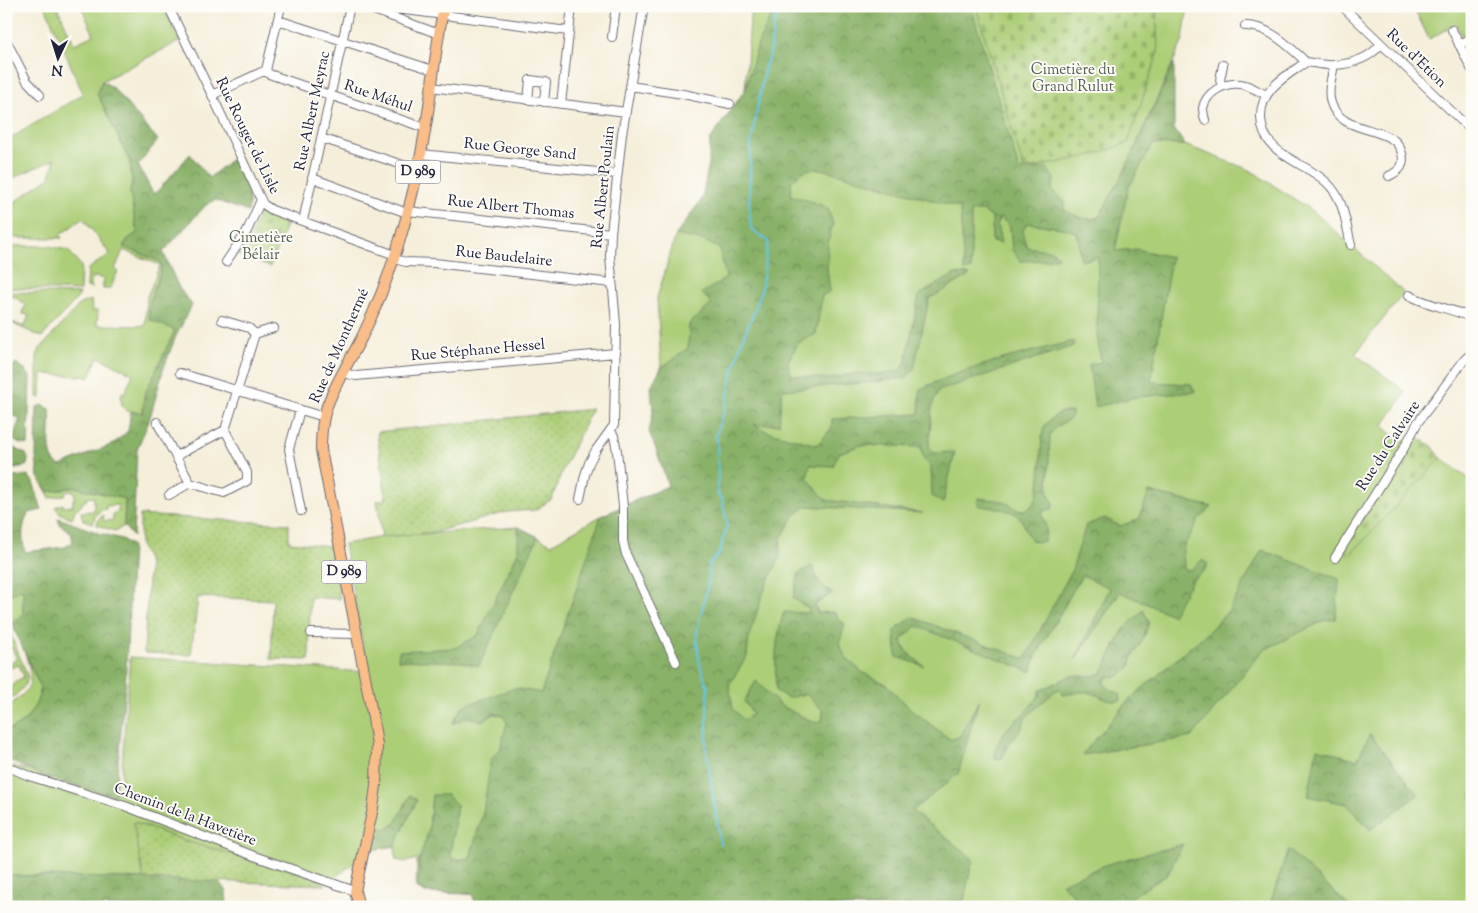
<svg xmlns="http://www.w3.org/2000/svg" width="1478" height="913" viewBox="0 0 1478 913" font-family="'Sorts Mill Goudy',serif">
	<defs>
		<pattern id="forest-crowns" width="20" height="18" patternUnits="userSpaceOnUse" patternTransform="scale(1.25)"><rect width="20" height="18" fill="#89b168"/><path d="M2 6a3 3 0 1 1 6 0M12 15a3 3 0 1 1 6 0" fill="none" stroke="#709057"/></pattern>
		<pattern id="cemetery-stones" width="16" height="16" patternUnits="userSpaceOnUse" patternTransform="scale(1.25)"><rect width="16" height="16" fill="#acce77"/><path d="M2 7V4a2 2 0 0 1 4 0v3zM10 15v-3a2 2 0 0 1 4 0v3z" fill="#94b168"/></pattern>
		<pattern id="garden-dots" width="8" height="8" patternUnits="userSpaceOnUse" patternTransform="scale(1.25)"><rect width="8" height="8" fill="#acce77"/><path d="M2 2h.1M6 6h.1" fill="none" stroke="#94b168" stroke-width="1.8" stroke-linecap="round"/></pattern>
	</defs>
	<rect width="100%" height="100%" fill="#fdfcf7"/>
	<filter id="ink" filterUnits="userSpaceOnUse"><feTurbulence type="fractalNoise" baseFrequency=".02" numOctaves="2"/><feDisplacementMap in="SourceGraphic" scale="10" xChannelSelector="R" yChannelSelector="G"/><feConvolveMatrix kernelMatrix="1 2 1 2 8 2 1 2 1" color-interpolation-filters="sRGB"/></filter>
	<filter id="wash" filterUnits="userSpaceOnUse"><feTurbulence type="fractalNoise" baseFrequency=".0096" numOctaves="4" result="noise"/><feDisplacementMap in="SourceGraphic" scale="20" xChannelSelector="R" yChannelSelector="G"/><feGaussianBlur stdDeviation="1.12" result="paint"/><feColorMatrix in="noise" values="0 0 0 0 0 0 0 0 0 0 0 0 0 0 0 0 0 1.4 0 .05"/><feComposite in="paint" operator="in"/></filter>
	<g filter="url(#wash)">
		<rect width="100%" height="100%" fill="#f5eeda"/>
		<path fill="#acce77" stroke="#677859" d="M45 6H57L74 44 94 35 81 6H163L180 41 102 81 97 93 130 162 132 181 130 192 137 233 127 240 124 246 159 260 162 266C157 287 146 298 150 320L175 330 145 396 143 413 127 411 122 406 121 396 122 392 125 393 133 374 98 357 89 378 83 376 42 374 41 396V398L37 397V356L40 349 80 304 91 300 92 311H98L97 325 145 326 147 297 160 265 123 250 115 269 118 271 111 287 109 289H103V278L92 277 91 288 87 287 88 269 110 254 83 218 60 235 62 238H6V208L50 177 55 159 6 181V141L83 94Z
			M751 6H976L1007 112 1012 119 1010 121 1025 170 1156 58 1157 46 1156 6H1188L1183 40 1137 143 1185 145 1250 170 1313 211 1404 293 1355 354 1406 392 1383 426 1401 442 1415 436 1432 446 1441 458 1472 481V907H1350L1288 851 1269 907H962L972 858 483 813 470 858 455 860 450 855 457 805 432 795 429 829 419 861 418 887 426 892 472 894 425 893 416 888 417 859 406 862 396 860 395 846 371 850 329 882 188 842 134 822 144 879 6 875V765L120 792 130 657 368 672 344 544 382 537 518 527 551 544 601 516 668 486 657 298 676 235 702 199 709 164 710 140 745 90Z
			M1413 6H1472V35L1463 38 1456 24 1429 39Z
			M6 246H48L68 250 81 266 80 291 6 288Z
			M6 292 80 294V295L42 337 11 323 12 322 24 327 29 316 22 313 26 304 11 295 9 298 6 297Z
			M75 487 125 499 124 526 115 531 97 525 98 520 103 515 104 521 113 520V514L118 511V505L106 506V509C97 510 95 516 93 523L83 520 81 512 94 511V497L86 498V501L82 502V505L75 510 72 518 61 514 55 507 63 504V507L73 506V499H75L74 491 65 492V495L50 498 47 492Z
			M23 588V616L11 622 6 612V596Z
			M6 623 28 677C26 688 15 696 6 702 6 694 13 690 14 682L24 677 19 665 7 669 6 664 17 660 12 648 6 650V641L9 640 6 634Z
			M25 653C28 660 40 683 40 690 41 706 22 728 6 730V708C33 688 35 684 25 653Z"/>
		<path fill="url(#forest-crowns)" stroke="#566a52" d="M775 6H971L1019 170 1047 168 1054 179 1052 190 1065 202 1064 210C1076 216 1086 222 1099 217L1124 172 1174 63V129L1185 145 1153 144 1128 189 1115 251 1136 249 1171 257 1151 382 1191 384 1195 392 1136 397 1095 407 1089 365 1101 362 1097 334 1098 257 1081 261C1079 251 1080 242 1077 233L1067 229 1028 223C1020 230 1023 237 1027 247L1053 251 1058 257 1048 260 1020 261 1012 250 1010 227 1000 217 997 224 1001 243 992 242V218L983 211H971V269L964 271 960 208 821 169C807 167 801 172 791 182V195L827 207 833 224 828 243 827 269 830 291 822 296 816 334 798 343 788 362 791 375 829 379 856 373 883 374 900 371 906 361 919 295 955 274 970 275 929 299 914 369 906 378 863 383 782 390 779 424 754 425 769 432 817 445 831 429 832 419 919 414 920 389C969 366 1021 354 1074 341L1073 346 938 391 932 406 929 446 934 453 955 452 943 503 932 496 931 466 924 460 921 447 861 445 839 453 833 466 810 465 807 478 826 500 923 513 806 506 794 516 781 538 780 558 766 585 749 636 747 656 729 685 733 709 744 720 753 714 744 701 756 681 781 706 815 723 822 721 823 711 806 694 788 698 776 691C775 664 775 638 784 612L808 613 809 609 793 598 799 573 812 566 819 582 832 593 815 605 818 613 834 612 838 619 845 624 839 644 847 659 862 672 886 684 912 710 951 740 960 736 979 700 958 774 912 811 973 859 962 907H477L472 894 426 892 418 888 419 861 429 829 432 795H447L457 805 450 855 455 860 470 858 483 813 491 759 500 749 507 723 503 715 494 714 483 721 468 717 452 724 463 706 515 688 541 693 601 516 668 486 656 449 649 432 653 413 651 386 661 368 688 348 689 324 712 304 702 293 726 278 720 249 705 241 676 235 702 199 709 164 710 140 745 90 758 44Z
			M102 81 112 87 158 140 138 165 154 195 190 154 209 178 235 156C243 177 252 189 248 212L215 200 205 206 163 252 179 288 192 305 176 336 164 367 149 421 137 449 133 537 124 526 125 499 75 487 47 492 38 477 36 457 37 407 42 405 50 409C52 423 46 451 54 461 55 463 58 464 60 466L113 444 128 431 131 411 143 413 144 396 175 330 150 320C146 298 157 287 162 266L159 261 124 247 127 240 137 233 130 192 132 181 130 162 97 93Z
			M6 362 14 366 16 363 22 367 30 376 28 445 18 443 12 439 20 419 6 412Z
			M1061 412H1073L1070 419C1062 424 1055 425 1050 435L1048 489 1049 496 1054 503 1052 509 1045 510 1042 515C1046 525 1048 531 1044 541 1024 546 1029 527 1019 517 1010 507 990 509 978 505V498C986 499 994 500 1002 501 1009 503 1014 510 1023 510 1048 508 1037 444 1044 428 1047 421 1055 416 1061 412Z
			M6 444 26 454 28 459 27 465 21 468 6 470Z
			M28 475 33 482 42 510 28 513C22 527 21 537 25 552L65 547 73 542 71 532 60 525 58 518 99 533 122 539 132 546 125 687 115 796 43 776 6 759V730L11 729 26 720 36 704 41 689 11 622 23 616V589L6 596V478Z
			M1149 492 1212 507 1199 519 1183 548 1184 569 1191 570 1202 560 1208 564 1204 571 1192 580 1172 615 1120 592 1075 660 1110 588 1082 575 1036 656 1031 672 917 626 901 640 907 652 924 666 897 657 894 631 912 617 1025 659 1072 570 1086 525 1105 518 1120 526 1139 519Z
			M518 527 538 537 479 666 460 662 398 660 399 651 455 648 478 635 518 552Z
			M1262 550 1339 579 1336 619 1323 621 1262 651 1192 737 1082 755 1129 700 1208 632 1230 609Z
			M1143 610 1149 622 1143 640 1133 656 1129 669 1118 676 1107 677 1104 683 1108 688 1120 694 1121 700C1106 704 1100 694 1087 692 1079 691 1071 695 1062 695L1060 689 1055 691 1025 718 1022 728 1009 744 1002 758 995 759C996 738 1005 729 1020 717 1027 711 1033 703 1039 696V691L1070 676H1090L1101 674 1124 629Z
			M1370 734 1418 795 1370 830 1347 804 1308 796 1317 748 1357 760Z
			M410 795 417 800 395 846 371 850 378 824 385 829 396 823Z
			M1183 844 1167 875 1115 907H1084L1062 883 1108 864Z
			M1288 850 1350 907H1269Z
			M6 875 219 881 226 890 227 907H6Z"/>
		<path fill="url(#cemetery-stones)" stroke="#677859" d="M976 6H1156L1158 52 1128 143 1096 154 1024 170Z
			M261 210 288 220 270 267 237 255 251 234Z
			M1415 436 1432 446 1441 458 1350 555 1344 547Z"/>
		<path fill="url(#garden-dots)" stroke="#677859" d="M592 409 562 471 552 499 535 510 507 512 435 532 382 537 377 501 386 499 377 432Z
			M140 515 289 524V542L330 546 340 599 310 597 309 660 271 659 273 600 198 597 191 655 144 653 149 564 140 545Z
			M133 822 188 842 312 876 326 885 144 879Z"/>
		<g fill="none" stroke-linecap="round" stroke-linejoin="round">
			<path stroke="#63c6e1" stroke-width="2" d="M706 751 708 687C700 671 695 645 698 626 702 605 711 585 709 564L719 554 727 525 722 499 718 496V494L717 440 716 435 727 402 729 388 742 340 755 310 761 292 768 241 751 229 749 202 751 143 765 66 770 54 774 23 782 6
				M707 754 720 844"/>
		</g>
	</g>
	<g filter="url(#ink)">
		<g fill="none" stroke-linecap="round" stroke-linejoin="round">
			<g stroke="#6c6973" stroke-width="10">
				<path id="minor" d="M168 6 212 95 263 204 272 210 395 255
					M363 6 439 34
					M374 6 568 31
					M1342 6 1472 131
					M278 20 433 70
					M1245 26C1268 25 1290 47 1306 62
					M1452 30 1472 70
					M612 37 616 6
					M6 40 27 81 40 95
					M1459 45 1472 38
					M1334 65C1332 77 1327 91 1331 103 1339 129 1373 127 1392 139 1400 144 1406 158 1401 167 1399 170 1393 174 1389 176
					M266 70 269 74 425 128
					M630 86 683 94 730 104
					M1222 86 1220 80 1223 65
					M431 87 626 112
					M212 95 266 70 281 6
					M528 100 530 80 546 82 544 102
					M561 104 572 6
					M1205 120C1204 116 1203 112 1203 108 1206 92 1225 82 1240 84 1249 85 1258 91 1266 95
					M321 138 418 170
					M421 154 617 174
					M312 178 407 213
					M408 211 611 233
					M303 221 350 6
					M1351 245C1347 229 1344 204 1334 191 1314 162 1262 159 1261 118 1260 89 1285 77 1306 62 1315 63 1325 66 1334 65 1352 64 1370 58 1381 44
					M394 259 406 262 434 263 612 283
					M226 262 247 231 261 200
					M1409 295C1429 306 1451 308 1472 318
					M222 320 249 328 255 334
					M180 373 324 417
					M344 373 356 376 616 353
					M300 410 289 449 301 511
					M157 422 190 483 224 493 247 481V472L225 430 255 334 274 328
					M611 431 614 436 617 451 623 506V541L626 554 676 662
					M176 456 225 430
					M169 495 190 483
					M580 499 585 475 589 463 596 450 614 425 616 324 610 256 611 233 622 134 644 6
					M1335 558 1404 448 1418 422 1465 359 1472 353
					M311 633 356 634
					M6 766 29 776 125 806 254 856 355 891"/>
			</g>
			<g stroke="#6c6973" stroke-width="12">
				<path id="major" d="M359 907 355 891 373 808 376 786 377 745 373 718 321 450C321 433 322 417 329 401 338 379 351 358 362 337 375 310 387 281 396 252 410 209 420 164 427 119 433 81 436 44 444 6"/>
			</g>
			<use href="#minor" stroke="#fff" stroke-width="8"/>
			<use href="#major" stroke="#f8bd89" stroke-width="10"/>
		</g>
	</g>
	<g text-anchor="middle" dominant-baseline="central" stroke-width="4" stroke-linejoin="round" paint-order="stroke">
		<g fill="#fdfcf7" stroke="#646373" stroke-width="1">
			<rect x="395.5" y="160.5" width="45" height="23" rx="4"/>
			<rect x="321.5" y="560.5" width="45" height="23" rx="4"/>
		</g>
		<g font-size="14" font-weight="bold" fill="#22223b">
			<text x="418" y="172">D 989</text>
			<text x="344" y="572">D 989</text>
		</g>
		<g font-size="15" fill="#22223b" stroke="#fdfcf7">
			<text transform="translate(1416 59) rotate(44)">Rue d'Etion</text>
			<text transform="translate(378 97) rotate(19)">Rue Méhul</text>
			<text transform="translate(313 111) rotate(-78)">Rue Albert Meyrac</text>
			<text transform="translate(247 136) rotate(64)">Rue Rouget de Lisle</text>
			<text transform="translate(520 150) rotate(6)">Rue George Sand</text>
			<text transform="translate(604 187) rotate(-84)">Rue Albert Poulain</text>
			<text transform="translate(511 208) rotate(6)">Rue Albert Thomas</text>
			<text transform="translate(504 257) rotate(6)">Rue Baudelaire</text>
			<text transform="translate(340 346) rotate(-66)">Rue de Monthermé</text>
			<text transform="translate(478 351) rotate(-5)">Rue Stéphane Hessel</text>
			<text transform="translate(1389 446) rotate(-57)">Rue du Calvaire</text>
			<text transform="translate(185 815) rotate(21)">Chemin de la Havetière</text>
		</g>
		<g font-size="15" fill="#525e50" stroke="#fdfcf7">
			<text x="1073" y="70">Cimetière du<tspan x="1073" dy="17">Grand Rulut</tspan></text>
			<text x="261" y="238">Cimetière<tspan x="261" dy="17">Bélair</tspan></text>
		</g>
	</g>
	<rect width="1478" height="913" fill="none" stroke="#fdfcf7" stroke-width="25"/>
	<g transform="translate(58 58) rotate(184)" stroke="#fdfcf7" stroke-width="4" paint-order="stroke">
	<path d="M0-4L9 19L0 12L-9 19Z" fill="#22223b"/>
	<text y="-8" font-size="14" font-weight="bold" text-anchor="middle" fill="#22223b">N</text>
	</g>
</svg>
